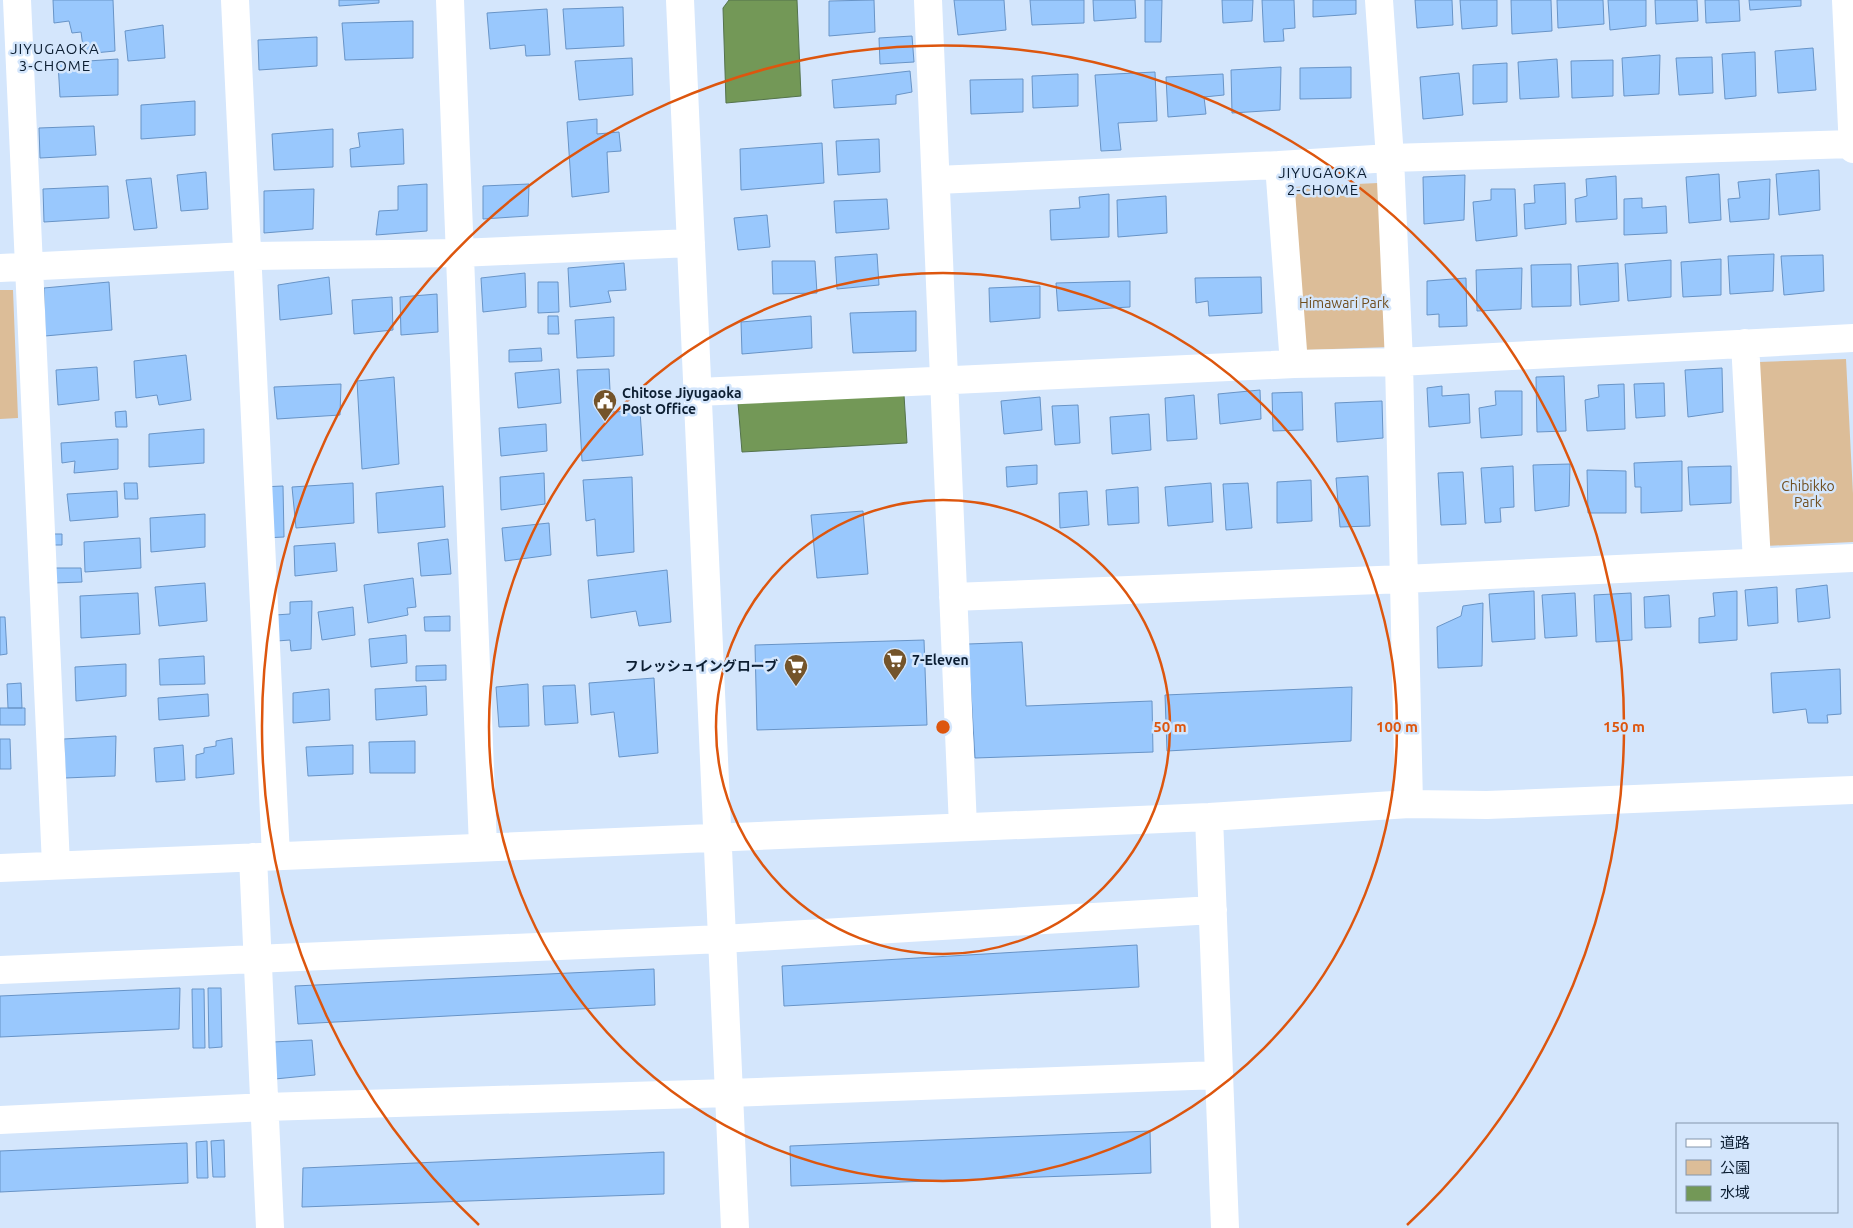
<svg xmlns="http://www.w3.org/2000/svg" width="1853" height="1228" viewBox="0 0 1853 1228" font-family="Ubuntu,'Noto Sans JP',sans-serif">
	<rect width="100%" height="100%" fill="#d4e6fc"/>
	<path fill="#dcbd98" d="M1378 183 1389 347 1304 350 1294 187Z
		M0 290H13L18 418 0 419Z
		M1846 359 1853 494V542L1766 546 1759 362Z"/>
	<path fill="#739857" stroke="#54734c" d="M729 0H797L801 96 726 103 723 8Z
		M904 395 907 443 742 452 738 403Z"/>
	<path fill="#99c8fd" stroke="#6894c7" d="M53 0H113L115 51 84 54 81 32 72 33 69 21 54 23Z
		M339 0H379V3L339 6Z
		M874 0 875 32 829 36V1Z
		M954 0H1004L1006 30 958 35Z
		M1030 0H1084V23L1032 25Z
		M1093 0H1135L1136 18 1094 21Z
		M1145 0H1162L1161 42H1145Z
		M1222 0H1253L1252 21 1223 23Z
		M1262 0H1294L1295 28 1283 29 1284 41 1264 42Z
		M1313 0H1356V14L1313 17Z
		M1415 0H1452L1453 25 1417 28Z
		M1460 0H1497V26L1462 29Z
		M1511 0H1551L1552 31 1512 34Z
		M1557 0H1603L1604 24 1558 28Z
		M1608 0H1646V26L1610 30Z
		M1655 0H1697L1698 21 1656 24Z
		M1705 0H1739L1740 21 1706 23Z
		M1749 0H1801V6L1750 10Z
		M623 7 624 46 566 49 563 9Z
		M547 9 550 55 526 56 525 45 490 49 487 13Z
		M413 21V58L345 60 342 23Z
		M163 25 165 58 128 61 125 31Z
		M912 36 914 62 880 64 879 38Z
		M317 37V66L259 70 258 40Z
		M1813 48 1816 90 1778 93 1775 51Z
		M1755 52 1756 96 1725 99 1722 54Z
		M1660 55 1659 94 1624 96 1622 58Z
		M1712 57 1713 93 1679 95 1676 58Z
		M632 58 633 95 579 100 575 61Z
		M118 59V95L60 97 58 63Z
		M1557 59 1559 97 1520 99 1518 62Z
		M1613 60V96L1572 98 1571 61Z
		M1507 63V102L1473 104V65Z
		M1281 67 1280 110 1232 113 1231 70Z
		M1351 67V98L1300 99V68Z
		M910 71 912 92 896 95V104L834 108 832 80Z
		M1155 72 1157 121 1118 123 1121 150 1101 151 1095 75Z
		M1459 73 1463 115 1423 119 1420 77Z
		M1078 74V106L1033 108 1032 76Z
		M1223 74 1224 95 1204 97 1206 114 1168 117 1166 77Z
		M1023 79V112L971 114 970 80Z
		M195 101V135L141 139V105Z
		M597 119V134L619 132 621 151 607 152 609 192 572 197 567 122Z
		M94 126 96 155 40 158 39 128Z
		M333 129V167L274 170 272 134Z
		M403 129 404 164 351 167 350 149 360 147 358 133Z
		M879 139 880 172 838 175 836 141Z
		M822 143 824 183 741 190 740 149Z
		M1819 170 1820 210 1779 215 1776 174Z
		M206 172 208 209 181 211 177 175Z
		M1719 174 1721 220 1689 223 1686 177Z
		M1465 175 1464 220 1424 224 1423 177Z
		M1616 176 1617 219 1576 222 1575 199 1587 196 1586 179Z
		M151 178 157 228 134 230 126 180Z
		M1770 179 1769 219 1730 222 1728 199 1740 198 1738 182Z
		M1565 183 1566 224 1525 229 1524 204 1535 203 1534 185Z
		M427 184V231L376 235 379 211 398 210V186Z
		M529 184 528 216 483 219V186Z
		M108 186 109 218 44 222 43 189Z
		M314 189 313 229 264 233V191Z
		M1491 189H1515L1517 236 1476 241 1473 202 1491 200Z
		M1109 194V237L1051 240 1050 210 1080 208 1079 197Z
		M1166 196 1167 233 1118 237 1117 200Z
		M1642 198V208L1666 206 1667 233 1624 235V199Z
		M887 199 889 229 836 233 834 201Z
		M767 215 770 247 738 250 734 218Z
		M877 254 879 285 837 289 835 257Z
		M1774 254 1773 291 1730 294 1728 256Z
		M1823 255 1824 291 1784 295 1781 256Z
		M1721 259V295L1683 297 1681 262Z
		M1671 260V297L1628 301 1625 264Z
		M772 261H815L817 293 773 294Z
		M624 263 626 290 608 291 611 302 570 307 568 268Z
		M1618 263 1619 301 1580 305 1578 266Z
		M1571 264V306L1532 307 1531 265Z
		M1522 268 1521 309 1477 311 1476 270Z
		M525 273 526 307 483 312 481 278Z
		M329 277 332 314 280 320 278 285Z
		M1261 277 1262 313 1209 316 1208 301 1196 303 1195 278Z
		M1466 278 1467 326 1439 327V314L1427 315V281Z
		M1130 281V307L1058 311 1056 283Z
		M109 282 112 330 45 336 44 288Z
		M538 282H558L559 312 538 313Z
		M1040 286V318L990 322 989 288Z
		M437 294 438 332 401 335 400 297Z
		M392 297 393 330 354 334 352 300Z
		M916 311V351L853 353 850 313Z
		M548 316H558L559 334H548Z
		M811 316 812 348 742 354 741 322Z
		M614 317V356L577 358 575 320Z
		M541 348 542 361 509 362V350Z
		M186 355 191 400 159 405 157 395 136 398 134 361Z
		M97 367 99 400 58 405 56 370Z
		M1722 368 1723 412 1688 417 1685 370Z
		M559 369 561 403 518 408 515 373Z
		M609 369 611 412 640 411 643 455 582 461 577 370Z
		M1564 376 1566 431 1537 432 1536 377Z
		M394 377 399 464 362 469 357 381Z
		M1664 383 1665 416 1636 418 1634 384Z
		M341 384 340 415 277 419 274 387Z
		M1624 384 1625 429 1587 431 1585 400 1599 397 1598 385Z
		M1442 386V396L1469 394 1470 423 1429 427 1427 388Z
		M1260 390 1261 419 1220 424 1218 394Z
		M1495 391H1522V435L1481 438 1479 408 1496 405Z
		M1302 392 1303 430 1273 431 1272 393Z
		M1194 395 1197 439 1167 441 1165 398Z
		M1040 397 1042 430 1004 434 1001 401Z
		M1382 401 1383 438 1337 442 1335 403Z
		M1078 405 1080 443 1055 445 1052 406Z
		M126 411 127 427H116L115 412Z
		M1149 414 1151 450 1112 454 1110 417Z
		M546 424 547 451 501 456 499 428Z
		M204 429V463L149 467V434Z
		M118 439V469L74 473 75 461 62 463 61 443Z
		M1682 461V511L1641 513V487H1635L1634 463Z
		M1570 464 1569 506 1535 511 1533 465Z
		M1037 465V484L1007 487 1006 467Z
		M1513 466 1514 507 1500 508 1501 522 1485 523 1481 468Z
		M1731 466V503L1690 505 1688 467Z
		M1587 470 1626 471V513H1588Z
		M1463 472 1466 524 1441 525 1438 473Z
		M544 473 545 504 501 510 500 477Z
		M1368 476 1370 526 1340 527 1336 478Z
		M632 477 634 552 597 556 595 519 586 521 583 480Z
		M1311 480 1312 521 1277 523V482Z
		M124 483H137L138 499H125Z
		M353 483 354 523 296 528 292 487Z
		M1211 483 1213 522 1168 526 1165 487Z
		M1248 483 1252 528 1226 530 1223 484Z
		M283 486 284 537 263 538 261 487Z
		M443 486 445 527 378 533 376 493Z
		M1138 487 1139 523 1108 525 1106 490Z
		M117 491 118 517 70 521 67 494Z
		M1087 491 1089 525 1060 528 1059 493Z
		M863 511 868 574 817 578 811 515Z
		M205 514V547L151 552 150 518Z
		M549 523 551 555 505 561 502 528Z
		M52 534H62V545H52Z
		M140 538 141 568 85 572 84 542Z
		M448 539 451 574 421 576 418 543Z
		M335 543 337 571 295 576 294 546Z
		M53 568H81L82 582 54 583Z
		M667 570 671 622 639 626 636 611 591 618 588 580Z
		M413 578 416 607 407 608 408 615 368 623 364 585Z
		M205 583 207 621 159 626 155 587Z
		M1827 585 1830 618 1798 622 1796 589Z
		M1777 587 1778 623 1748 626 1745 590Z
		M1534 591 1535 639 1492 642 1489 594Z
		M1737 591V640L1699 643V618L1715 616 1713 593Z
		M138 593 140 634 81 638 80 596Z
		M1575 593 1577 636 1545 638 1542 595Z
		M1631 593 1632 640 1596 642 1594 595Z
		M1669 595 1671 627 1645 628 1644 597Z
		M312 601 311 649 291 651 290 640 277 641 275 615 290 614V602Z
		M1483 603 1482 666 1438 668 1437 627 1461 616 1463 606Z
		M353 607 355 635 322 640 318 612Z
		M450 616V631H425L424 617Z
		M0 617H5L7 654 0 655Z
		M406 635 407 663 371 667 369 639Z
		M924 640 927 725 757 730 755 645Z
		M1022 642 1026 706 1152 701 1153 752 975 758 968 644Z
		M204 656 205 684 160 685 159 659Z
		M126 664V696L76 701 75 667Z
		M446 665V680L416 681V666Z
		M1840 669 1841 714 1827 715 1828 723H1808L1806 709 1773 713 1771 673Z
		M654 678 658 753 619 757 614 712 591 715 589 683Z
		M21 683 22 708H8L7 684Z
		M528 684 529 726 499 727 496 687Z
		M575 685 578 723 545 725 543 686Z
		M426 686 427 715 376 720 375 689Z
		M1352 687 1351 741 1167 751 1165 695Z
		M329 689 330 720 293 723V693Z
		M208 694 209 716 159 720 158 698Z
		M0 708H25V725H0Z
		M116 736 115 776 65 778 64 739Z
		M232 738 234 774 196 778V755L204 753V748L216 746V741Z
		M0 739H10L11 769H0Z
		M415 741V773H370L369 742Z
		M183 745 185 780 156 782 154 748Z
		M353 745V774L308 776 306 747Z
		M1137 945 1139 987 784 1006 782 966Z
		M654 969 655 1005 298 1024 295 986Z
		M180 988 179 1029 0 1037V996Z
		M208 988H221L222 1047 209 1048Z
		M192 989H204L205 1048H193Z
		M312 1040 315 1075 275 1079 273 1042Z
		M1150 1131 1151 1173 791 1186 790 1146Z
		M224 1140 225 1177H213L211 1141Z
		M207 1141 208 1178H197L196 1142Z
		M187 1143 188 1183 0 1192V1151Z
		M664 1152V1194L302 1207 303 1168Z"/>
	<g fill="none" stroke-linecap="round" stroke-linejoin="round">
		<path stroke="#fff" stroke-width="28" d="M17 0 56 865
			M235 0 276 856
			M450 0 483 847
			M680 0 735 1228
			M928 0 963 827
			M1379 0 1390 158 1399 362 1409 804
			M1846 0 1853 149
			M1279 165 1294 364
			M936 180 1279 165 1390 158 1853 144
			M0 268 247 256 459 253 691 243
			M1745 343 1757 562
			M698 392 1294 364 1399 362 1853 338
			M953 597 1404 579 1853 558
			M1209 817 1225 1228
			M253 857 270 1228
			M0 868 1209 817 1409 804 1487 805 1853 790
			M0 970 722 939 1213 910
			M0 1120 265 1107 729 1093 1219 1075"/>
	</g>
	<g fill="none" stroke="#dd560e" stroke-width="2.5">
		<circle cx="943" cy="727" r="227"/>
		<circle cx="943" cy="727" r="454"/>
		<path d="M479 1225A681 681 0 1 1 1407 1225"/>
	</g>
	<defs>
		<g id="civic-pin" transform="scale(1.25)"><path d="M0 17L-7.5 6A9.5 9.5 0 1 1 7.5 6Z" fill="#74542a" stroke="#d4e6fc"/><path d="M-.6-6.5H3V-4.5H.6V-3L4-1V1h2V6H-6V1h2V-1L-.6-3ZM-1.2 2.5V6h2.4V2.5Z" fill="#fff"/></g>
		<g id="supermarket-pin" transform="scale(1.25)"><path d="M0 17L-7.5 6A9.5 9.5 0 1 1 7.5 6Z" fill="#74542a" stroke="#d4e6fc"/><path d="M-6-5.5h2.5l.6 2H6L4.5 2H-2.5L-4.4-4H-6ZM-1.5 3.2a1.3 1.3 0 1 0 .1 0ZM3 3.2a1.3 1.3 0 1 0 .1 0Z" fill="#fff"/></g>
	</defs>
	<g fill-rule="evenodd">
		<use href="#civic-pin" x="605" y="401"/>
		<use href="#supermarket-pin" x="895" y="660"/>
		<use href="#supermarket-pin" x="796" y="666"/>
	</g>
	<g text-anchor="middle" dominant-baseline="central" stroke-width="5" stroke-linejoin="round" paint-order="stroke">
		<g font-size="14" fill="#704e1e" stroke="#d4e6fc">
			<text x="1344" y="303">Himawari Park</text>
			<text x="1808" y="486">Chibikko<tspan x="1808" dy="16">Park</tspan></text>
		</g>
		<g font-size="14" font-weight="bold" fill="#0c1e32" stroke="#d4e6fc" text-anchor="start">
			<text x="622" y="393">Chitose Jiyugaoka<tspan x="622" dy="16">Post Office</tspan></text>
			<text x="912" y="660">7-Eleven</text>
			<text x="778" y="666" text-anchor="end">フレッシュイングローブ</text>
		</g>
		<g font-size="15" letter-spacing="1" fill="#0c1e32" stroke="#d4e6fc">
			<text x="55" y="48">JIYUGAOKA<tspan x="55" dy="17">3-CHOME</tspan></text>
			<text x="1323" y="172">JIYUGAOKA<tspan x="1323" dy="17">2-CHOME</tspan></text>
		</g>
	</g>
	<circle cx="943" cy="727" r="8" fill="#dd560e" stroke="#d4e6fc" stroke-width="2.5"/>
	<g font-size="15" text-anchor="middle" font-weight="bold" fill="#dd560e" stroke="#d4e6fc" stroke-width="5" stroke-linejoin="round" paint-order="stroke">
		<text x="1170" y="732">50 m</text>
		<text x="1397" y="732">100 m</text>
		<text x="1624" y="732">150 m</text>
	</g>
	<rect x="1676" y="1123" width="162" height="90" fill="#d4e6fc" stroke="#8496ab"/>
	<rect x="1686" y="1139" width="25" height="8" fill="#ffffff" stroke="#8496ab"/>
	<text x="1720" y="1148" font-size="15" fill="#0c1e32">道路</text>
	<rect x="1686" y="1160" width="25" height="15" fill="#dcbd98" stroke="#8496ab"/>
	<text x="1720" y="1173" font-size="15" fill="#0c1e32">公園</text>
	<rect x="1686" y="1186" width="25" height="15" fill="#739857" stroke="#8496ab"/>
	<text x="1720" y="1198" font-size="15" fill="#0c1e32">水域</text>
</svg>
